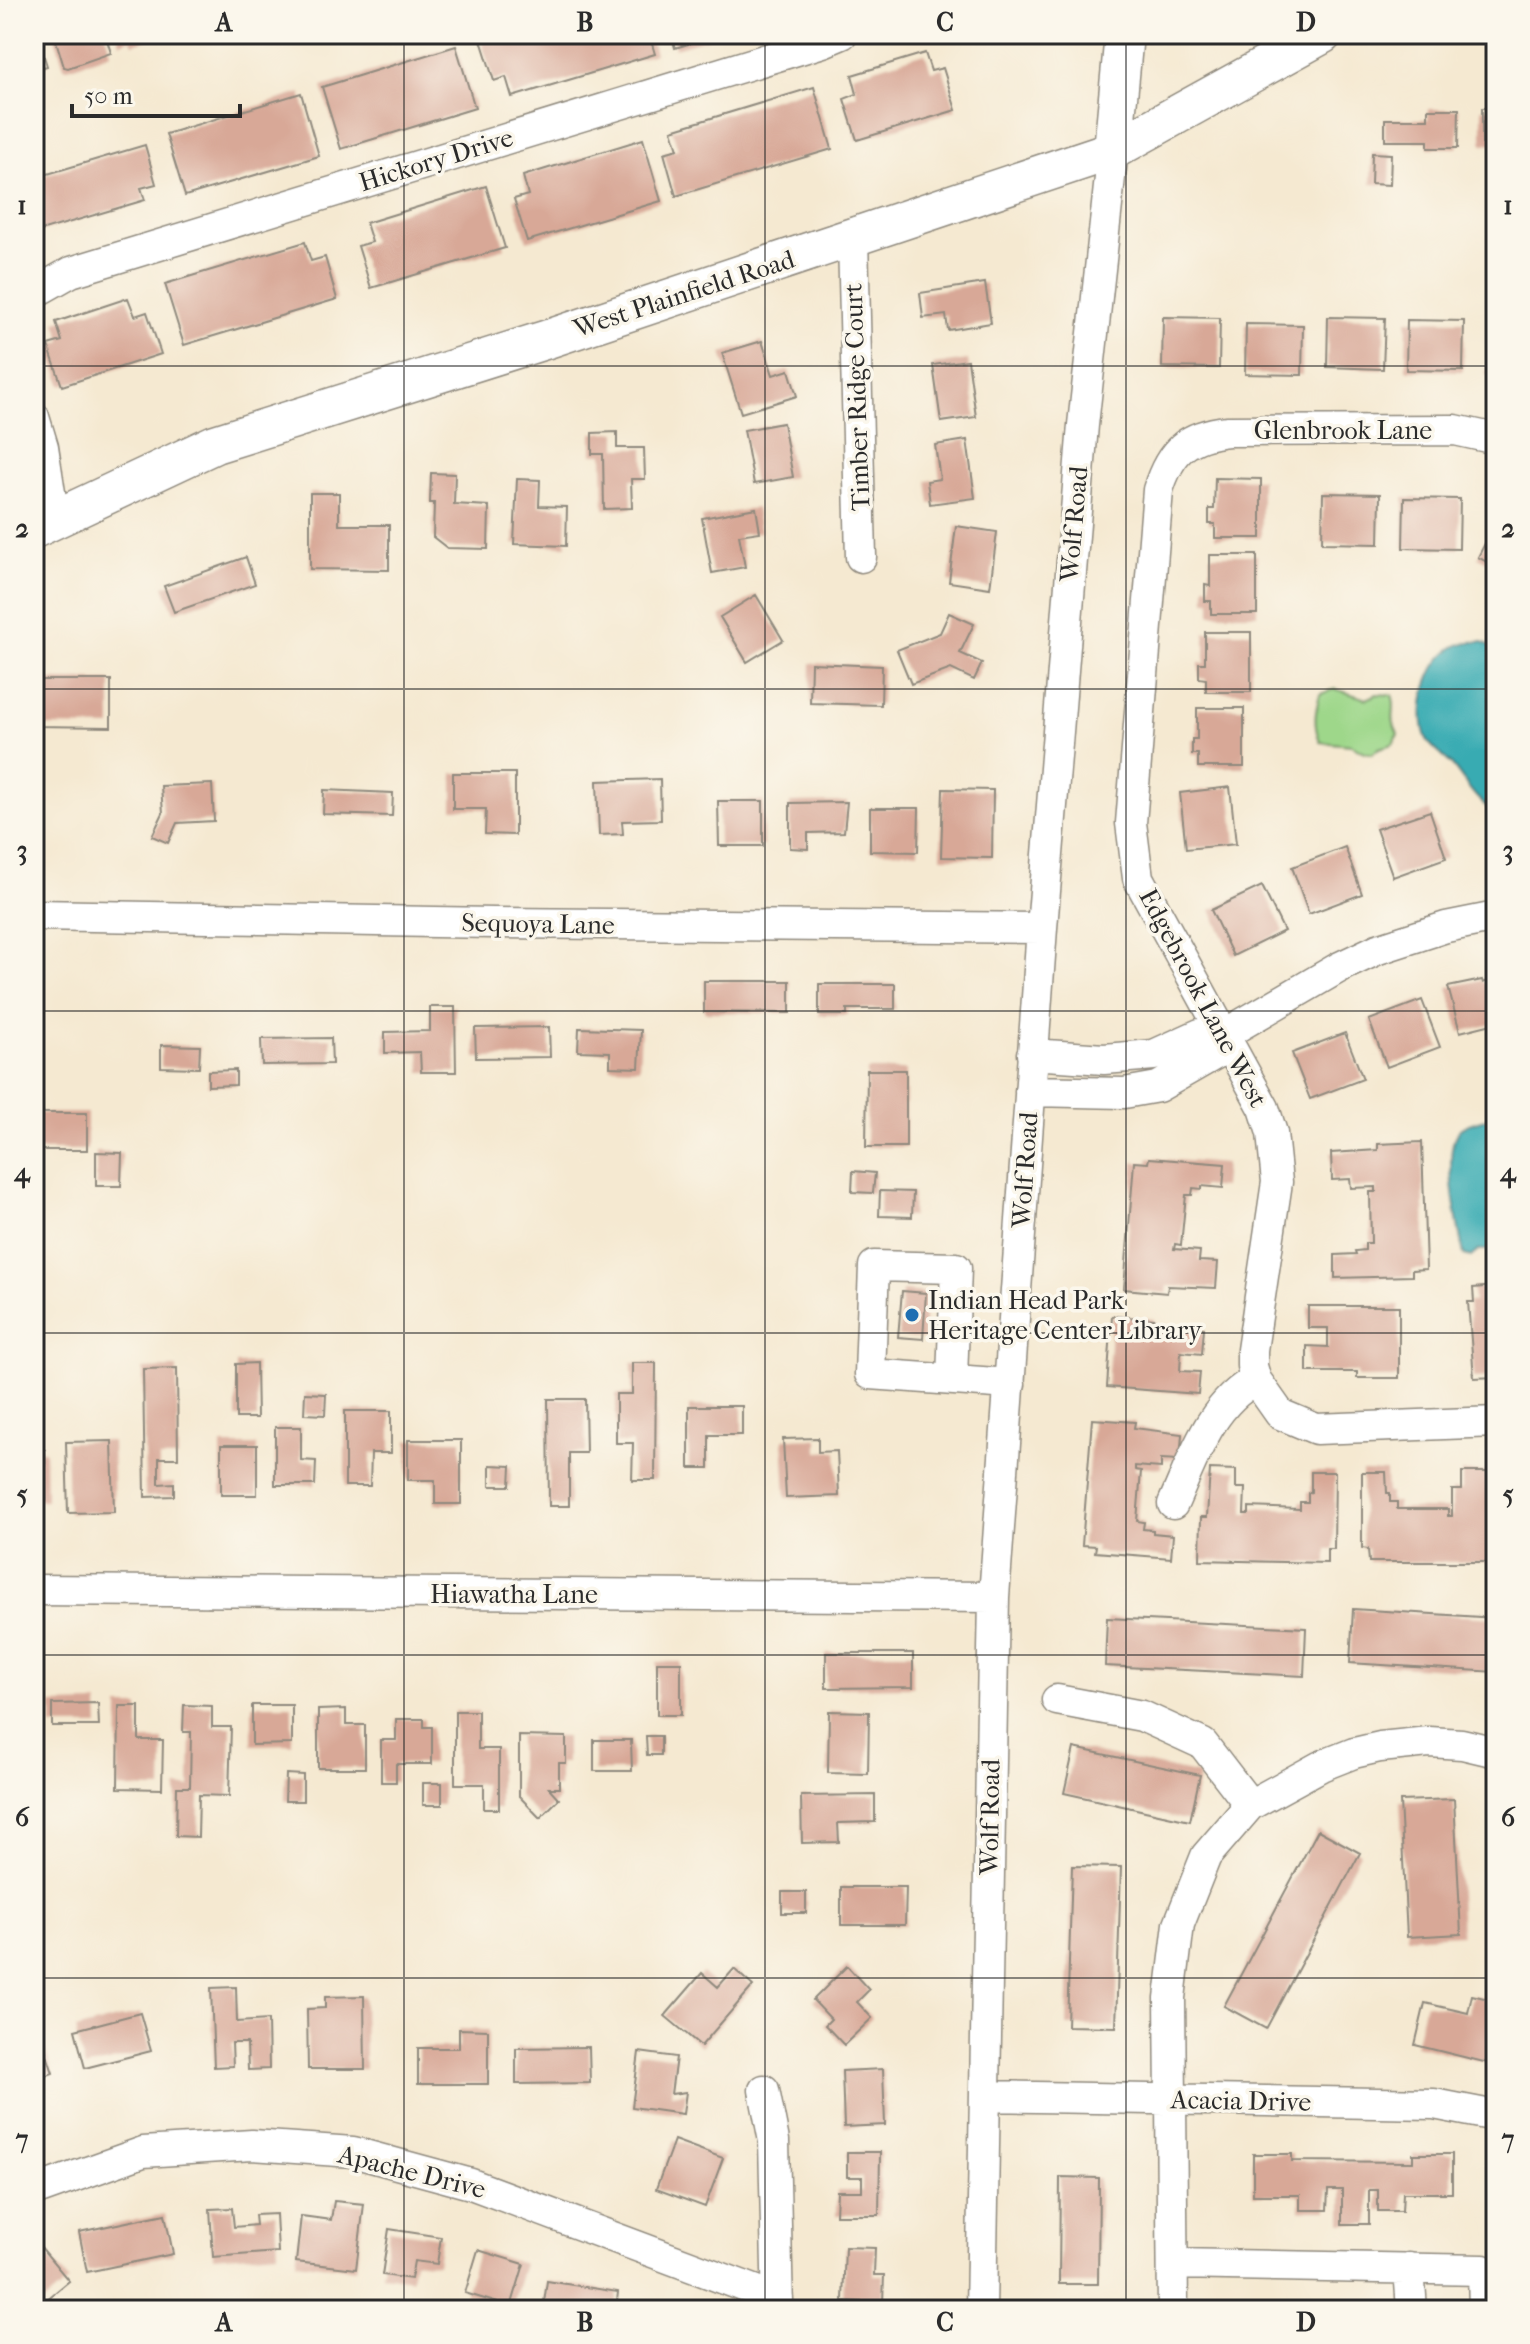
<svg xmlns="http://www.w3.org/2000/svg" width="1530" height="2344" viewBox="0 0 1530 2344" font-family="'IM FELL French Canon',serif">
	<rect width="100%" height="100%" fill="#fbf7ec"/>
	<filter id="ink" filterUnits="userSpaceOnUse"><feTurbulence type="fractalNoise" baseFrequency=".0125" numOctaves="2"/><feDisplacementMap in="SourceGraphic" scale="16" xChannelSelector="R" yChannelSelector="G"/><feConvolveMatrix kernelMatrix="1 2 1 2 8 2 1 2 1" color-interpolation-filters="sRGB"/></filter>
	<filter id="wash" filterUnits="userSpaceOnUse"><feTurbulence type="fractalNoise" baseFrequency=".006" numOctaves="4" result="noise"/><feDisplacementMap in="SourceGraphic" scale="32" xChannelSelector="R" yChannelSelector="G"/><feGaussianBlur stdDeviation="1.8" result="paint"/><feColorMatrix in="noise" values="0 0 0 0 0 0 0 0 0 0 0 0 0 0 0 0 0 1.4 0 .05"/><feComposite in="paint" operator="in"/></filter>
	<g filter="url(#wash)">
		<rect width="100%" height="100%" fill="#f5e9d1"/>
		<path fill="#9ed78a" stroke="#64815a" stroke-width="2" d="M1335 689 1367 699 1377 694 1392 695C1398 709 1388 716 1398 734L1393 744 1379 748 1372 754 1362 751 1352 745 1320 742C1313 724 1315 712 1320 694Z"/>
		<path fill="#39abb2" stroke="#326b6e" stroke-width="2" d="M1483 642 1496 649V813C1475 801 1466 782 1451 764 1442 754 1431 749 1426 737 1415 707 1430 650 1465 643 1470 641 1478 642 1483 642Z
			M1496 1116V1250H1479L1471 1257 1464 1255C1459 1230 1440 1148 1460 1129 1468 1122 1486 1119 1496 1116Z"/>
		<g id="blocks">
			<path fill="#d8a897" d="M34 34H37L47 66 34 70Z
				M54 34H105L111 53 68 68 64 67Z
				M118 34H164V35L133 44 131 39 120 43Z
				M500 34H649L655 54 512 97 506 77 494 81 481 40Z
				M671 34H719V35L675 48Z
				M456 46 475 108 341 149 322 87Z
				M925 53 931 71 943 68 956 110 857 140 844 99 857 94 852 75Z
				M814 87 832 149 676 196 664 153 678 149 672 130Z
				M301 93 319 156 185 196 166 134Z
				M1482 108H1496V144H1482Z
				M1428 109H1459L1458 148H1428V141H1385V119H1428Z
				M643 139 661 201 527 241 514 199 528 195 523 176Z
				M145 145 156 184 141 188 145 200 34 233V178Z
				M1372 153 1391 154 1390 185 1371 184Z
				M486 186 505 248 371 288 358 246 372 242 366 223Z
				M305 242 311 261 325 257 337 299 184 345 165 284Z
				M985 283 991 323 948 330 946 315 923 318 920 293Z
				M128 298 135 316 147 312 161 354 62 386 48 345 62 341 56 322Z
				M1163 317 1220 318 1219 368 1162 367Z
				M1328 317 1385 318 1383 369 1327 367Z
				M1407 320 1464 321 1463 371 1406 370Z
				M1246 324 1303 325 1302 375 1245 374Z
				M762 341 773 375 789 370 797 396 741 413 722 353Z
				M1495 341H1496V376L1486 374Z
				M968 360 976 417 941 422 933 365Z
				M783 423 793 477 754 484 744 430Z
				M617 432V448H644L645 479H631L632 508 604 509 603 454H592V433Z
				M967 440 975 498 930 504 927 481 940 479 935 445Z
				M431 473 455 474 454 504 489 506 488 549 447 548 433 537 434 503H430Z
				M1215 478 1261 479V538H1215V524H1209V509H1214Z
				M517 479 540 480 539 506 567 507 566 546 514 544Z
				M310 493H339V525H389V570L310 569Z
				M1323 493 1380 494 1379 544 1322 543Z
				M1404 498 1460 499 1459 549 1403 548Z
				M756 508 760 532 739 535 745 567 712 573 702 518Z
				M1496 522V567L1478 557Z
				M956 526 997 532 990 588 949 582Z
				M1210 555H1257V614H1211V601H1205V585L1210 586Z
				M246 557 255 584 174 612 164 586Z
				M756 595 783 640 747 662 720 617Z
				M949 613 974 624 960 653 982 663 974 680 951 669 911 684 897 650 940 633Z
				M1205 632H1251V692H1206V679L1199 678V663H1205Z
				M811 663 882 666 881 705 810 703Z
				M34 680H111V727L34 726Z
				M1197 708H1244V767H1198V754H1192V739H1197Z
				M453 773H515V835L485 834 486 809H453Z
				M660 779 661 820 622 821 623 834 599 835 597 781Z
				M212 784 214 821 177 823 168 843 152 836 163 813 161 786Z
				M1230 787 1236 844 1186 849 1180 793Z
				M943 789 993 790 992 858 941 857Z
				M324 790 393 793 392 816 323 814Z
				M718 801H763V846H719Z
				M847 802 844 832 808 833V849L790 848V803Z
				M870 808H919L918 852 870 851Z
				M1430 811 1446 858 1393 877 1376 829Z
				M1345 847 1362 894 1309 914 1292 867Z
				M1262 886 1284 931 1233 956 1211 910Z
				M1482 980 1483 983 1491 980 1492 983 1496 982V1023L1460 1032 1448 987Z
				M704 981H790V1013L704 1012Z
				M819 984H895V1009H847V1015H819Z
				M1422 1000 1440 1047 1387 1067 1369 1020Z
				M430 1007H455L456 1072H421L420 1052 385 1053V1032L430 1031Z
				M549 1027 550 1057 476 1058 475 1028Z
				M579 1028 641 1030 639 1068 610 1067V1052L578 1051Z
				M1345 1033 1363 1079 1310 1099 1292 1053Z
				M331 1038 332 1064 262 1065 261 1039Z
				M161 1045 200 1046 199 1068 161 1067Z
				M236 1070V1085L208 1086V1071Z
				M867 1070H906V1147H866Z
				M34 1113H87V1150H34Z
				M1422 1142 1426 1269 1412 1270V1276L1335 1278V1255L1356 1254 1355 1251 1365 1250V1243H1371L1370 1192H1376V1187L1351 1188 1350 1179 1332 1180 1331 1153 1378 1150V1144Z
				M96 1152 122 1153 121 1186H96Z
				M1149 1158 1225 1164 1223 1188 1202 1186V1189L1193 1188 1192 1195H1186L1181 1245 1175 1244 1174 1249 1200 1251 1199 1261 1218 1262 1216 1288 1168 1286 1167 1293 1124 1289 1134 1162 1148 1163Z
				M853 1171 875 1173 873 1193 852 1192Z
				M880 1191 913 1192 912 1217 879 1216Z
				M1496 1286V1377L1474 1378 1468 1302H1474L1473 1288Z
				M902 1291 926 1293 923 1339 898 1337Z
				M1308 1306H1399V1378H1357V1372H1307V1346L1328 1347V1328H1308Z
				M1112 1316 1154 1319V1325L1204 1328 1202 1354 1181 1352 1180 1371 1200 1372 1198 1394 1107 1387Z
				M256 1363 257 1418H236V1364Z
				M632 1363H656L655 1480H632L633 1443H616V1394H632Z
				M177 1368 178 1458H159V1484L174 1483V1496L145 1497 143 1369Z
				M305 1393 326 1394 325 1415 304 1414Z
				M548 1399H585L586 1453H569V1506H549Z
				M689 1406H742V1435H709V1468H689Z
				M345 1411H391V1453H371L370 1486H345Z
				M1092 1419 1135 1422 1134 1428 1182 1434 1180 1460 1161 1459V1468L1135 1466V1470L1141 1471 1137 1521 1144 1522 1143 1529 1153 1530V1533L1173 1535 1171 1558 1095 1552 1096 1546 1082 1545Z
				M275 1427H301V1460L316 1461 315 1485H275Z
				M818 1438V1452L837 1451 839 1496 786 1498 783 1439Z
				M408 1440H461V1504H435V1480H408Z
				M112 1441 114 1512 68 1513 66 1442Z
				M221 1445H257V1495H221Z
				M34 1450H45L46 1500H34Z
				M490 1465 511 1466 510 1486H490Z
				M1210 1469 1236 1470V1488H1245L1244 1514H1249V1507L1300 1509V1502H1308V1493L1311 1492V1472H1335L1334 1549H1327V1563L1200 1560 1201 1517H1207Z
				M1362 1472H1386L1387 1493H1390V1502H1397V1509H1448V1516H1452V1490H1462V1472H1488L1490 1519H1496V1562H1369L1368 1549 1362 1548Z
				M1353 1609 1496 1618V1672L1350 1663Z
				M1107 1618 1306 1628 1304 1676 1105 1666Z
				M826 1653H913V1687L826 1688Z
				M657 1662H681V1715H657Z
				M98 1703 99 1726H52V1704Z
				M184 1705 212 1706V1727H231L229 1796 199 1795 198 1837 176 1836 177 1787H190L191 1732H183Z
				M252 1705H292V1744L252 1745Z
				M119 1706H139V1740H163L162 1789 118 1788Z
				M346 1709V1725H365V1768H318V1710Z
				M455 1711H478V1749H499V1809H484V1784H455Z
				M829 1711 869 1712 868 1774 828 1773Z
				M396 1719H424V1727H432V1764H396V1782H381V1740H396Z
				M519 1736 566 1737V1763H559V1788H549L559 1799 540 1818 519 1796Z
				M646 1736H661V1755H647Z
				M594 1740H631L632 1771H594Z
				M1074 1748 1200 1775 1190 1821 1064 1793Z
				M286 1774 303 1775V1801H285Z
				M423 1783H442V1805H423Z
				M875 1795V1822L838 1823 839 1842 802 1843 801 1796Z
				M1454 1799 1461 1934 1407 1937 1400 1801Z
				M1318 1830 1360 1853 1266 2029 1224 2006Z
				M1072 1866 1121 1867 1116 2027 1067 2026Z
				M841 1887H906L905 1925H841Z
				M782 1892H806V1913H782Z
				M847 1966 869 1990 857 2002 872 2018 844 2045 825 2025 831 2019 813 2000Z
				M734 1969 753 1986 701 2046 665 2016 702 1973 718 1987Z
				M236 1987 237 2022 268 2020 269 2069 248 2070 247 2043H232L233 2066 214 2067 211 1988Z
				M1472 1995 1496 2001 1492 2023H1496V2065L1415 2045 1425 2003 1468 2013Z
				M364 1996 365 2069H308L307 2009 325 2008V1997Z
				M140 2013 151 2051 85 2068 75 2030Z
				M459 2029 488 2030V2084H418V2048H459Z
				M43 2043 53 2073 34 2080V2046Z
				M589 2047 590 2083 516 2084V2048Z
				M639 2052 676 2057 671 2094 686 2092 683 2114 632 2107Z
				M883 2069 885 2125 844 2127 842 2071Z
				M674 2140 723 2158 705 2207 656 2189Z
				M847 2152H880L879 2215H836L837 2191H862V2177H847Z
				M1253 2154H1292V2161L1413 2162V2154H1452V2193H1403L1402 2211H1378V2190H1369V2224H1342V2190H1328L1327 2210H1300V2195H1253Z
				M1060 2177 1099 2178 1098 2284H1059Z
				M334 2201 364 2204 356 2269 296 2262 301 2216 331 2220Z
				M232 2208 234 2227 256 2225 255 2215 276 2214 278 2252 213 2257 210 2209Z
				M165 2214 173 2254 87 2272 79 2232Z
				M389 2229 441 2237 437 2264 414 2261 411 2279 382 2275Z
				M40 2246 69 2281 34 2310V2251Z
				M845 2247 875 2248 874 2275H884L883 2303 843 2301Z
				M478 2250 524 2264 511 2307 465 2293Z
				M547 2281 618 2292 616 2310H543Z"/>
		</g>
	</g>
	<g filter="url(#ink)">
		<use href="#blocks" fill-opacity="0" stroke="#908a7e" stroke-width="2"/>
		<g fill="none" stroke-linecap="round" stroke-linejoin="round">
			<g stroke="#908a7e" stroke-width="33">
				<path id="minor" d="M853 238 861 557
					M34 293 71 272 823 42 842 34
					M34 417 43 447 54 519
					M1496 439 1455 430 1228 431C1187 435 1170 451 1158 490L1131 823 1138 878 1264 1108 1272 1133 1277 1182 1252 1350V1366L1256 1380 1280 1414 1316 1429 1496 1422
					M35 915 494 923 1042 928
					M1032 1054 1104 1059 1154 1055 1200 1034H1225L1340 967 1378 949 1446 927 1496 917
					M1030 1091 1124 1093 1158 1087 1219 1052 1225 1034
					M952 1379 956 1268 874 1266 870 1374 1010 1384
					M1173 1504C1193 1460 1210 1403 1256 1380
					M34 1590 994 1597
					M1057 1700 1142 1716 1203 1744 1250 1805
					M764 2090 774 2141 778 2310
					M985 2096 1434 2104 1496 2116
					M34 2191 143 2152 252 2145 353 2152 471 2184 778 2299
					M1174 2264 1483 2270 1484 2310
					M1409 2268 1412 2310
					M981 2310 994 1597 1042 928 1083 425 1113 150
					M1173 2310 1170 1998 1179 1924 1206 1856 1250 1805 1321 1766 1354 1753 1380 1747 1429 1742 1462 1744 1496 1752"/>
			</g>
			<g stroke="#908a7e" stroke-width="41">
				<path id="major" d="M1113 150 1124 34
					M34 529 215 444 548 339 1113 150 1323 34"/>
			</g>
			<use href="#minor" stroke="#fff" stroke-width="30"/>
			<use href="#major" stroke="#fff" stroke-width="38"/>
		</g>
	</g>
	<path fill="none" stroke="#2b2b2b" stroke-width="2" stroke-opacity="0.55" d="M404 34V2310M765 34V2310M1126 34V2310M34 366H1496M34 689H1496M34 1011H1496M34 1333H1496M34 1655H1496M34 1978H1496"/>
	<circle fill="#1f6fb2" stroke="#fbf7ec" stroke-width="3" cx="912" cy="1315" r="8"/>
	<g text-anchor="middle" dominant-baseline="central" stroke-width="7" stroke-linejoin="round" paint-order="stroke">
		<g font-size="26" fill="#2b2b2b" stroke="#fbf7ec">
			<text transform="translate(436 160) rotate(-17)">Hickory Drive</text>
			<text transform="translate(684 294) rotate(-18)">West Plainfield Road</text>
			<text transform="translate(857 397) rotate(-92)">Timber Ridge Court</text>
			<text x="1343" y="430">Glenbrook Lane</text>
			<text transform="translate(1074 524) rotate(-85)">Wolf Road</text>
			<text transform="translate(538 924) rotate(1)">Sequoya Lane</text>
			<text transform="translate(1203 998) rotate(62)">Edgebrook Lane West</text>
			<text transform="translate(1025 1170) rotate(-86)">Wolf Road</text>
			<text x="514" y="1594">Hiawatha Lane</text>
			<text transform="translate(990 1817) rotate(-89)">Wolf Road</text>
			<text transform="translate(1241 2101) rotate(1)">Acacia Drive</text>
			<text transform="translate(412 2172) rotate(14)">Apache Drive</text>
		</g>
		<g font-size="26" fill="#2b2b2b" stroke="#fbf7ec" text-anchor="start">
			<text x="928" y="1300">Indian Head Park<tspan x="928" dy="30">Heritage Center Library</tspan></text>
		</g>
	</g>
	<rect width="1530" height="2344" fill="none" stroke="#fbf7ec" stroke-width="88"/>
	<path d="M72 104v12h168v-12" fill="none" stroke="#2b2b2b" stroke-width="4"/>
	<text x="84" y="104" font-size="24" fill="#2b2b2b" stroke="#fbf7ec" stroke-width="6" paint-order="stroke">50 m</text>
	<rect x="44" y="44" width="1442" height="2256" fill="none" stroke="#2b2b2b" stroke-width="3"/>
	<g font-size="26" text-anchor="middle" font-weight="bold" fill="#2b2b2b">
		<text x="224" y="31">A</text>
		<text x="585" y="31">B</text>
		<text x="945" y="31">C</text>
		<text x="1306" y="31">D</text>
		<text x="22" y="214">1</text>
		<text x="1508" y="214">1</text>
		<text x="22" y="537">2</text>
		<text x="1508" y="537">2</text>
		<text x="22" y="859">3</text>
		<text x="1508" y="859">3</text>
		<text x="22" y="1181">4</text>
		<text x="1508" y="1181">4</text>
		<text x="22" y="1503">5</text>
		<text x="1508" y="1503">5</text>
		<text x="22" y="1826">6</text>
		<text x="1508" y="1826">6</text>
		<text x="22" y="2148">7</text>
		<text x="1508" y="2148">7</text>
		<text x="224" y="2331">A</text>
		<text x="585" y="2331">B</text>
		<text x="945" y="2331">C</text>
		<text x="1306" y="2331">D</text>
	</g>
</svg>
